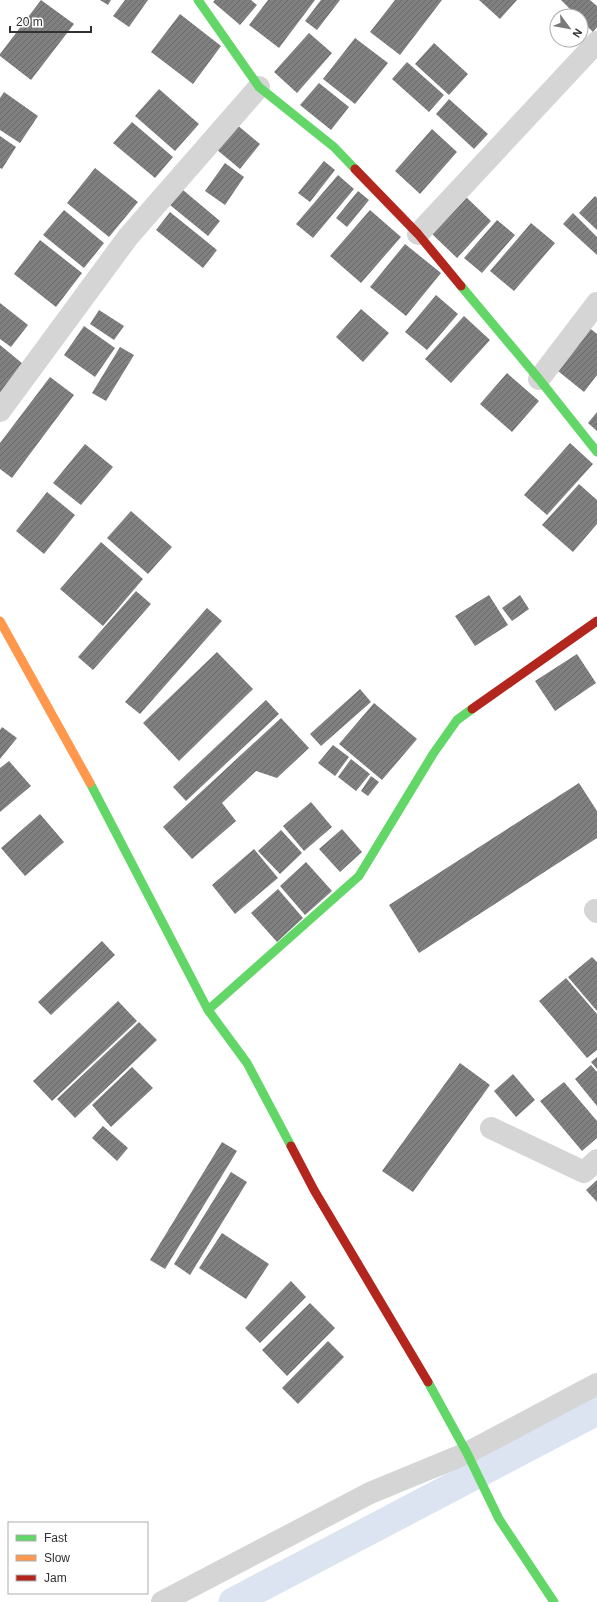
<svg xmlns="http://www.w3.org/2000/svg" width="597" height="1602" viewBox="0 0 597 1602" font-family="Arial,sans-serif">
	<defs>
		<pattern id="building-hatch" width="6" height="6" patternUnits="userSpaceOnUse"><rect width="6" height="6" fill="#808080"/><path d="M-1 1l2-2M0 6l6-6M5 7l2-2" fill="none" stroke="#696969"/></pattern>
	</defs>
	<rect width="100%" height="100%" fill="#fff"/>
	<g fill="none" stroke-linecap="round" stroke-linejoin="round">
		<path stroke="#dce4f1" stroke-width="29" d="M233 1602 597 1411"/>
	</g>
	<path fill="url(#building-hatch)" d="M41 0 74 24 31 80 0 56V54Z
		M100 0H111L108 5Z
		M125 0H148L129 27 113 16Z
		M215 0H251L257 5 240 25 213 2Z
		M268 0H315L279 48 249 25Z
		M321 0H340L317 30 305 21Z
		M395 0H442L400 55 370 32Z
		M479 0H517L500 19Z
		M561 0H590L597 6V27L593 32 581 20V16H577Z
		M180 14 221 46 193 84 151 52Z
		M309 33 332 53 297 93 274 72Z
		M355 38 388 63 355 104 323 79Z
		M434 43 468 74 449 95 415 64Z
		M407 62 444 95 429 112 392 79Z
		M319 83 349 107 331 130 300 105Z
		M159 89 199 124 175 151 135 116Z
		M4 92 38 116 20 143 0 130V98Z
		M449 99 488 134 474 149 436 114Z
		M132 122 173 157 155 178 113 143Z
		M236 124 260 144 240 169 216 149Z
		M432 129 457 152 420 194 395 171Z
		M0 136 16 147 2 169 0 168Z
		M324 161 335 170 310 202 298 193Z
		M225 163 244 177 225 205 205 191Z
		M95 168 138 202 109 237 67 203Z
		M338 175 354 189 313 238 296 224Z
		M183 190 220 221 208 236 170 205Z
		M358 191 369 200 347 227 336 218Z
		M595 196 597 198V230L579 213Z
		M466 197 491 221 457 258 432 234Z
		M64 210 104 243 84 268 43 235Z
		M370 210 401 237 361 283 330 256Z
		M170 212 217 250 203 268 156 230Z
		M573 213 597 237V255L563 224Z
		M497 220 515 235 482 273 464 258Z
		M531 223 555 243 514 291 490 271Z
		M40 240 82 273 56 307 14 274Z
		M405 244 441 273 406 316 370 287Z
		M436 295 458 314 427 350 405 332Z
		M0 303 28 325 11 347 0 339Z
		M361 309 389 333 363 362 336 337Z
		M99 310 124 326 114 340 90 324Z
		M464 316 490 340 451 383 425 359Z
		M84 326 115 348 95 377 64 355Z
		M587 326 597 334V375L584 392 553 367Z
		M0 345 23 364 0 395Z
		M120 347 134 355 106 401 92 393Z
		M507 373 539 401 512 432 480 404Z
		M50 377 74 395 12 478 0 469V443Z
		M597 412V431L588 423Z
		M570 443 593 464 547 515 524 495Z
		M85 444 113 467 81 505 53 483Z
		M579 484 597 500V524L573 552 542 525Z
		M47 492 75 515 44 554 16 531Z
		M131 511 172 547 148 574 107 538Z
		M101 542 143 579 103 626 60 589Z
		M136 591 151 604 93 670 78 657Z
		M489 595 508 625 475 646 455 616Z
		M520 595 529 609 512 621 502 608Z
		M207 608 222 621 140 714 125 702Z
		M217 652 253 689 179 761 143 723Z
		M577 654 596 683 555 711 535 681Z
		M360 689 371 702 321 746 310 734Z
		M266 700 279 714 186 801 173 787Z
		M374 703 417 739 382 780 339 744Z
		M281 718 309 748 277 778 256 771 222 803 236 821 192 859 163 827Z
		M2 727 17 738 0 759V730Z
		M333 745 349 757 335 776 318 763Z
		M351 759 370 774 356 791 338 777Z
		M9 761 31 786 0 812V768Z
		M371 776 379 782 368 796 361 791Z
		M579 783 597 811V838L419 953 389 905Z
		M311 802 332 827 304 851 283 826Z
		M40 814 64 842 25 876 1 848Z
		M342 829 362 852 340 872 319 849Z
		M281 830 302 853 280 874 258 851Z
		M254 849 278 878 235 914 212 885Z
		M306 862 332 891 305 915 280 886Z
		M278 889 303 918 277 942 251 913Z
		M102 941 115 955 51 1015 38 1002Z
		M592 957 597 962V1011L568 977Z
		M566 978 597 1014V1050L587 1058 539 1001Z
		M118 1001 137 1021 52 1101 33 1081Z
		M139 1022 157 1040 75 1118 57 1099Z
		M597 1057V1069L591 1062Z
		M460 1063 490 1085 413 1192 382 1171Z
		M591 1065 597 1072V1106L575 1079Z
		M132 1067 153 1088 111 1127 92 1105Z
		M513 1074 535 1100 516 1117 494 1091Z
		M564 1082 597 1121V1138L582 1151 540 1101Z
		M103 1126 128 1148 117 1161 92 1138Z
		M222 1142 237 1151 165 1269 150 1260Z
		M231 1172 247 1182 190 1275 174 1264Z
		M597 1180V1202L586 1190Z
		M222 1233 269 1264 246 1299 199 1268Z
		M291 1281 306 1297 260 1343 245 1328Z
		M310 1303 335 1328 287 1376 262 1350Z
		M328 1341 344 1357 298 1404 282 1388Z"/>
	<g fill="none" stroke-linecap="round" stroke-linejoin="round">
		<path stroke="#d5d5d5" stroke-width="22" d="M418 234 597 42
			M539 379 597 303
			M0 411 128 237 259 87
			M595 910 597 912
			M491 1128 584 1172 597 1160
			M162 1602 370 1493 467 1453 597 1384"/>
		<path stroke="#63d668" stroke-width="9" d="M198 0 259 87 334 147 355 169
			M461 286 539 379 597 452
			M90 783 208 1010 247 1063 291 1146
			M208 1010 359 876 433 754 457 720 472 709
			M428 1382 467 1453 499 1519 554 1602"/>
		<path stroke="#ff974d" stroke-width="9" d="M0 621 90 783"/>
		<path stroke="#b3261e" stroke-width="9" d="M355 169 418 234 461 286
			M472 709 597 621
			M291 1146 314 1190 428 1382"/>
	</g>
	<rect x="8" y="1522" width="140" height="72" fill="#ffffff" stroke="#adadad"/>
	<rect x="16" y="1535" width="20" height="6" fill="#63d668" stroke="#adadad"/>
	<text x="44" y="1542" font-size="12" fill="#313131">Fast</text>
	<rect x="16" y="1555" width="20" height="6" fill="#ff974d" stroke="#adadad"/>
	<text x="44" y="1562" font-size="12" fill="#313131">Slow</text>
	<rect x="16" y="1575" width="20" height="6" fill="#b3261e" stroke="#adadad"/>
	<text x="44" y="1582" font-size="12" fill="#313131">Jam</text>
	<g transform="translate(569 28) rotate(122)"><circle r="19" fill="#ffffff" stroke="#adadad"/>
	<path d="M0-3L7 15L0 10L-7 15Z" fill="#797979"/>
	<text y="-6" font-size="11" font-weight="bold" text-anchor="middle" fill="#313131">N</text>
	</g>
	<path d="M10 26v6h81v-6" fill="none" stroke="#313131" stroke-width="2"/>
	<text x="16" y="26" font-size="12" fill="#313131" stroke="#ffffff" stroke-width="3" paint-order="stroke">20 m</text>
</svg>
